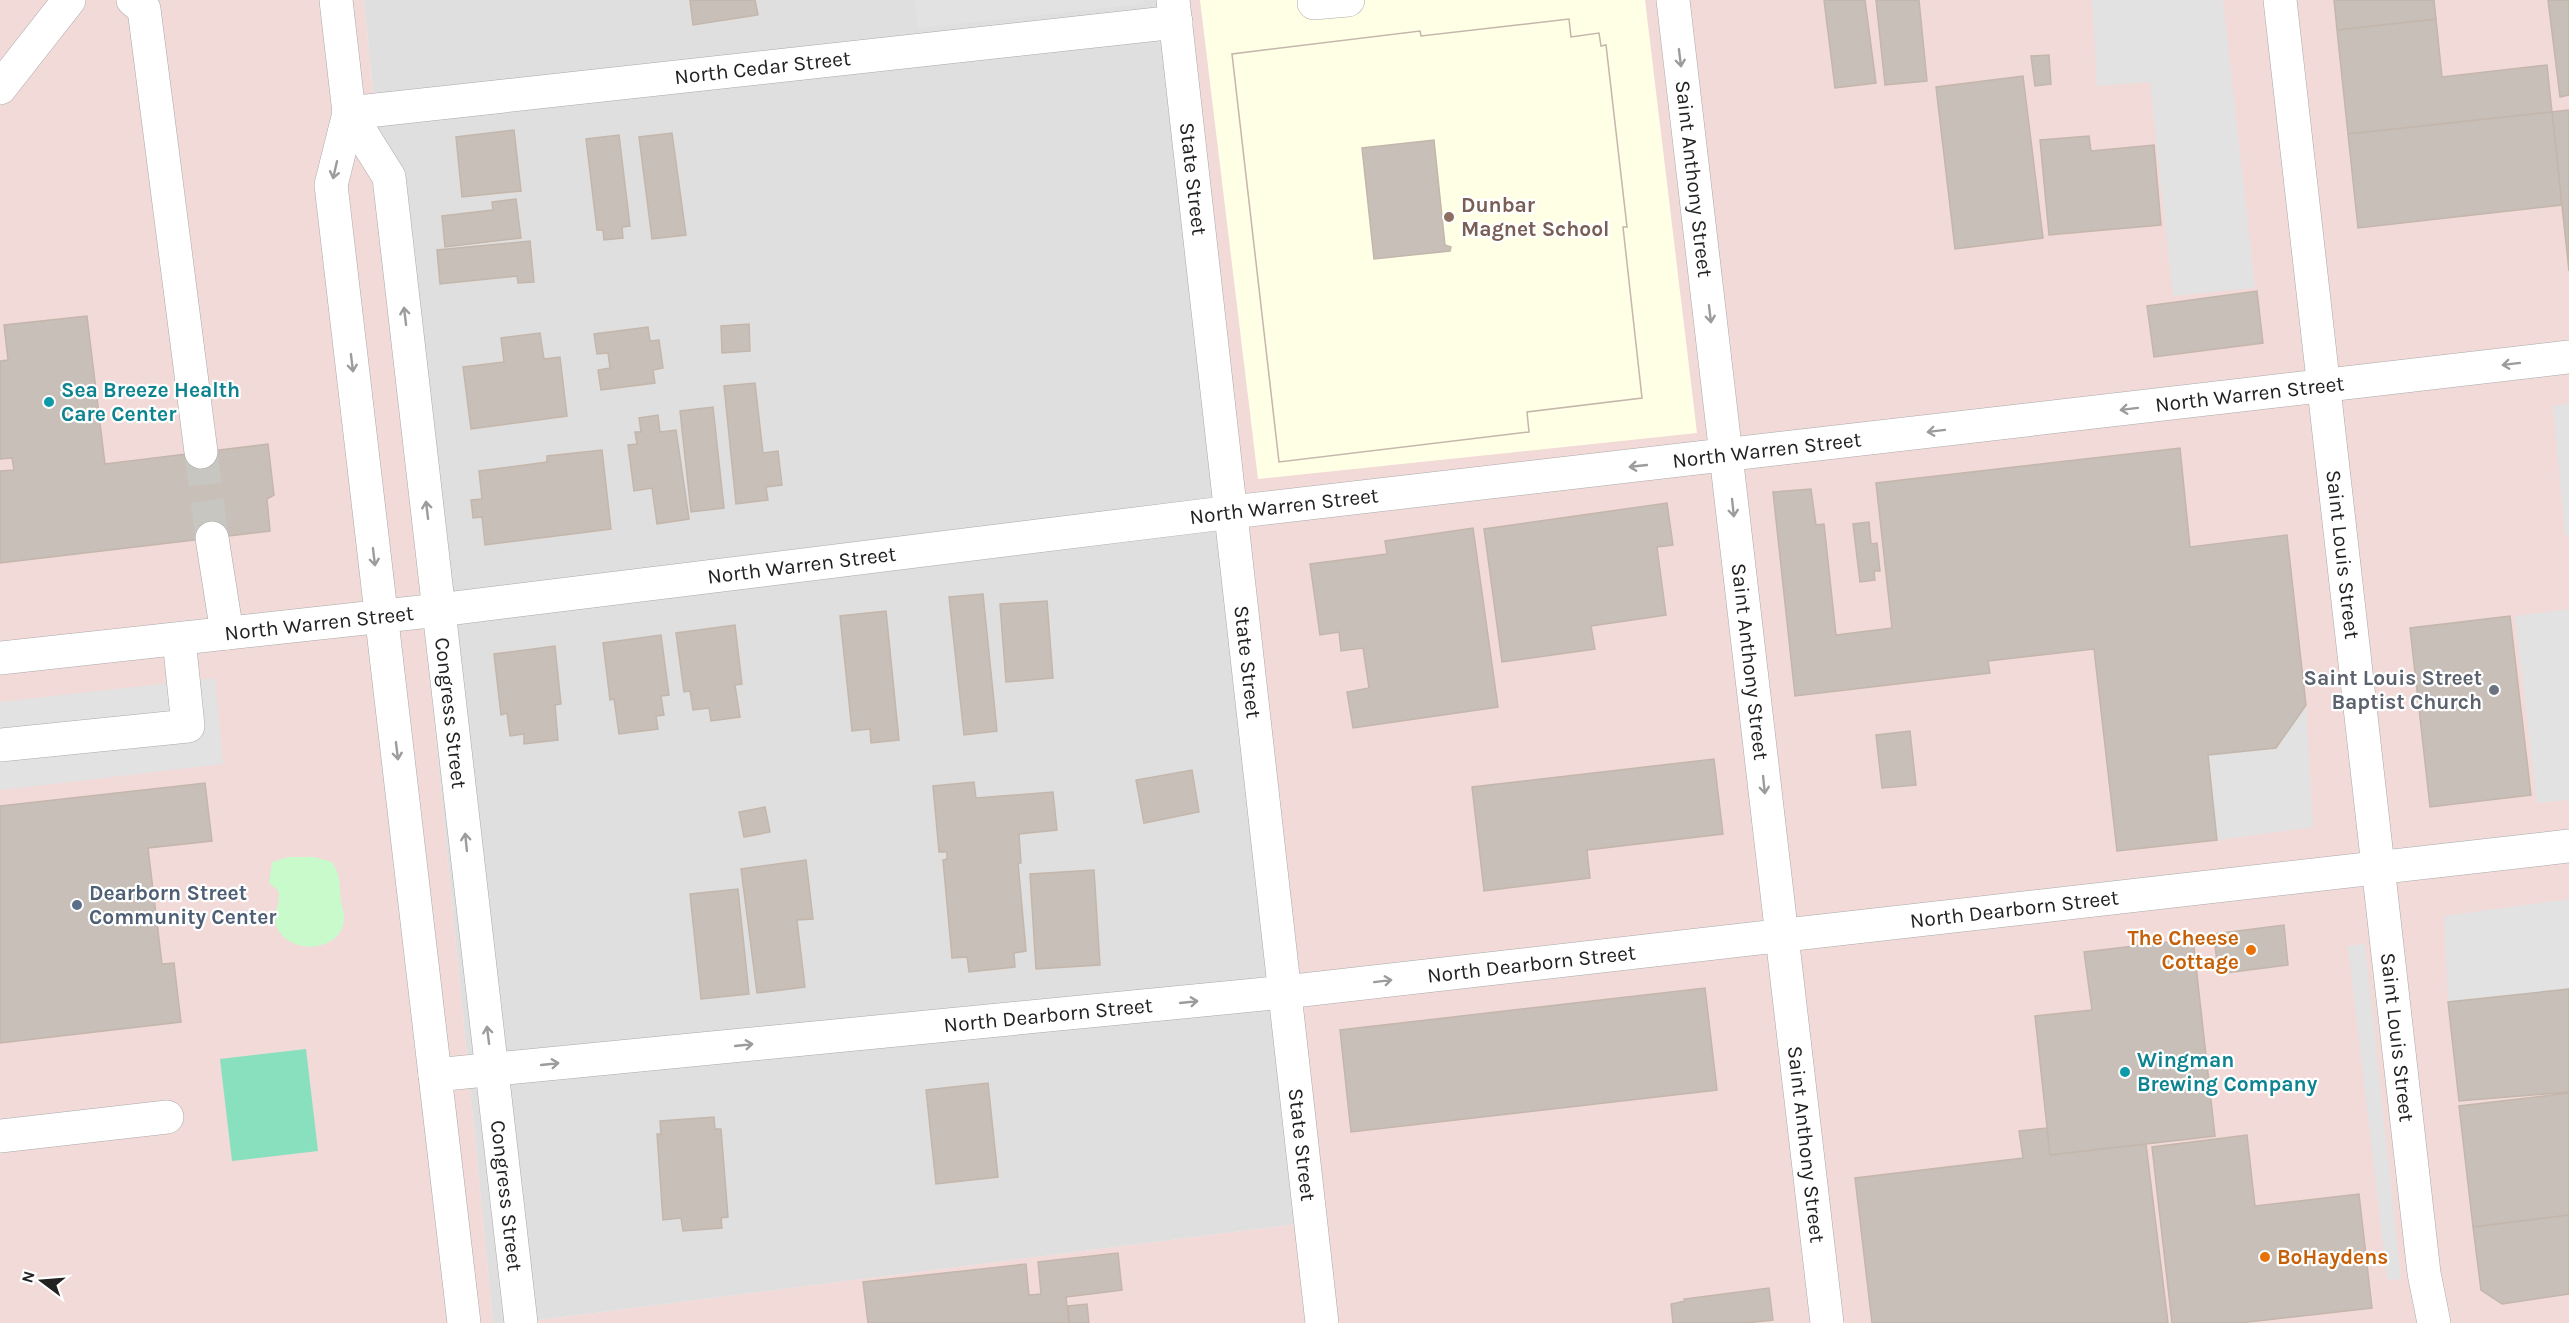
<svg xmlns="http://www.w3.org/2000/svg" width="2569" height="1323" viewBox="0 0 2569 1323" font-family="Karla,sans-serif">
	<rect width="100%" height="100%" fill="#f2efe9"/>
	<path fill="#e0dfdf" d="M364 0H1158L1297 1224 515 1323H493Z"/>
	<path fill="#f2dad9" d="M0 0H364L493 1323H0Z
		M1158 0H2569V1323H515L1297 1224Z"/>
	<path fill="#ffffe5" d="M1200 0H1645L1697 433 1258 479Z"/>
	<path fill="#c8facc" d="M288 857H314L332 862C342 878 339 885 341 902 342 907 344 912 344 916 345 955 282 957 275 921 273 909 282 907 278 890L269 883 272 862Z"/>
	<path fill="#88e0be" d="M306 1049 318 1151 232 1161 220 1059Z"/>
	<path fill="#e2e2e2" d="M915 0H1143L1144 4 918 28Z
		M2092 0H2223L2255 288 2173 296 2150 82 2097 86Z
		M2569 404V535H2565L2553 406Z
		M2569 609V800L2537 803 2515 616Z
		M215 678 223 764 0 790V702Z
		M2306 705 2313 827 2217 840 2208 755 2276 748Z
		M2569 899V989L2448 1002 2444 916Z
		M2365 944 2401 1280 2387 1279 2348 946Z"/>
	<path fill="#c7bfb8" stroke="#c4b6ab" stroke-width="1.5" fill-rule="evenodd" d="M690 0H755L758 15 693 25Z
		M1824 0H1865L1876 83 1835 88Z
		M1876 0H1919L1927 81 1885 85Z
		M2334 0H2434L2436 19 2337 30Z
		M2548 0H2569V95L2560 97Z
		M1569 19 1571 37 1599 33 1601 46 1606 45 1627 227H1623L1642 398 1527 412 1529 432 1279 462 1232 54 1420 31 1421 36ZM1434 140 1445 245 1451 247 1450 251 1374 259 1362 148Z
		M1569 19 1571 37 1599 33 1601 46 1606 45 1627 227H1623L1642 398 1527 412 1529 432 1279 462 1232 54 1420 31 1421 36Z
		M2436 19 2442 77 2547 65 2552 112 2348 134 2337 30Z
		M2049 55 2051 84 2035 86 2031 56Z
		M2023 76 2043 238 1955 249 1936 87Z
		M2569 110V271L2552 112Z
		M2552 112 2562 205 2358 228 2348 134Z
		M514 130 521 191 462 197 456 137Z
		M672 133 686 235 652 239 639 137Z
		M619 135 630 226 622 227 623 238 604 240 603 230H597L586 139Z
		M2089 136 2091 151 2154 145 2161 225 2049 235 2040 140Z
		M516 199 521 238 445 247 442 216 493 210 492 202Z
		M530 241 534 282 518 283 517 276 440 284 437 250Z
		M2257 291 2263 343 2154 357 2147 306Z
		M87 316 105 464 268 444 274 495 267 499 270 531 0 563V471L14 470 12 458 0 459V361L8 360 4 325Z
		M749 324 750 351 722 353 721 326Z
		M648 327 650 341 659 340 663 368 653 370 655 383 601 390 598 370 610 368 608 353 597 354 594 334Z
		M540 333 544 359 560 357 567 416 471 429 463 367 504 362 501 338Z
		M755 383 763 453 778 451 782 485 766 487 768 500 736 504 724 386Z
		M713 407 724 508 691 512 680 411Z
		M658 415 660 432 676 430 689 519 657 524 652 488 634 491 628 445 637 444 635 432H641L639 418Z
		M2180 448 2190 547 2287 535 2306 705 2276 748 2208 755 2217 840 2117 851 2094 649 1988 661 1990 673 1795 696 1773 492 1811 489 1816 525 1824 524 1836 635 1892 628 1876 483Z
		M602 450 611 529 485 545 482 517 473 518 471 500 482 499 479 471 547 462V456Z
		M1667 503 1673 545 1657 547 1666 615 1591 626 1595 649 1502 662 1484 529Z
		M1869 522 1871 544 1877 543 1880 571H1874L1875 580 1860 582 1853 524Z
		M1473 528 1498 707 1353 728 1347 692 1369 688 1363 648 1341 651 1339 632 1320 635 1310 564 1387 554 1385 541Z
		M983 594 997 731 964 735 949 597Z
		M1047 601 1053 678 1006 682 1000 604Z
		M886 611 899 740 871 743 870 729 852 731 840 616Z
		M2510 616 2531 795 2430 807 2410 628Z
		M735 625 742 684 735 685 740 717 711 721 709 708 693 710 690 691 684 692 676 633Z
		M661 635 669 695 661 696 664 715 656 716 658 729 619 734 614 699 610 700 603 643Z
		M555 646 561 704 555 705 558 740 524 744V734L510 736 507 713 501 715 494 654Z
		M1910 731 1916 785 1882 788 1876 735Z
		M1714 759 1723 834 1587 850 1590 878 1484 891 1472 787Z
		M1192 770 1199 812 1144 823 1136 780Z
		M974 782 976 798 1053 792 1057 830 1019 834 1021 863H1018L1026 951 1014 953 1015 967 969 972 967 957 952 958 943 860 947 859V852H939L933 786Z
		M205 783 212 841 148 848 162 964 174 963 181 1022 0 1043V806Z
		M765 807 770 832 744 837 739 812Z
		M806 860 813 919 797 920 805 987 757 993 741 869Z
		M1094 870 1100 965 1036 969 1030 874Z
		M738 889 749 994 701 999 690 894Z
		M2284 925 2288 965 2218 974 2214 934Z
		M2193 939 2215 1136 2050 1155 2035 1016 2092 1010 2084 952Z
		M1705 988 1717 1090 1351 1132 1340 1030Z
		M2569 989V1092L2459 1101 2448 1002Z
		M988 1083 998 1177 936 1184 926 1090Z
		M2569 1093V1215L2473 1227 2459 1106Z
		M714 1117 715 1129H721L728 1217 721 1218 722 1228 683 1231 681 1218 663 1220 657 1134H661L660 1121Z
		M2047 1128 2050 1155 2146 1144 2168 1323H1872L1855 1178 2023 1158 2019 1131Z
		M2247 1135 2255 1206 2359 1194 2372 1308 2240 1323H2172L2152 1147Z
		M2569 1215V1294L2502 1304 2481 1290 2473 1227Z
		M1118 1253 1122 1290 1066 1297 1069 1323H868L863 1282 1026 1264 1029 1295 1041 1294 1038 1262Z
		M1769 1288 1773 1320 1746 1323H1673L1671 1304 1685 1301 1684 1299Z
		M1087 1304 1089 1323H1070L1068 1306Z"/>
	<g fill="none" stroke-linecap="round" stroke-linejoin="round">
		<path stroke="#c8c6c1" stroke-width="33" stroke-dasharray="33 16" stroke-linecap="butt" d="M201 452 212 538"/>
		<g stroke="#a9a9a9" stroke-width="34">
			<g id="minor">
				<path d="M133 0 144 9 201 452"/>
				<path d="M336 0 349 113 331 185 464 1323"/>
				<path id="s1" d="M1173 0 1322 1323"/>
				<path id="s2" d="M1673 0 1827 1323"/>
				<path id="s3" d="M2280 0 2424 1273 2434 1323"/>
				<path d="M1314 3 1348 0"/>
				<path d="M0 88 69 0"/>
				<path id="s4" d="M349 113 389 177 521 1323"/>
				<path id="s5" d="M349 113 1176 22"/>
				<path d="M212 538 227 633"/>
				<path id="s6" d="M0 658 439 610 1232 512 2569 357"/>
				<path d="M0 745 188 726 179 639"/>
				<path id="s7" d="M435 1075 1285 992 2569 846"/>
				<path d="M0 1136 167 1117"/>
			</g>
		</g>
		<use href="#minor" stroke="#fff" stroke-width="33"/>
	</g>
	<defs><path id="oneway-shaft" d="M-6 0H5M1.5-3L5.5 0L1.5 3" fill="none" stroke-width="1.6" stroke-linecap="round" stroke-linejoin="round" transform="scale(1.5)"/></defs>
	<g stroke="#9c9c9c">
		<use href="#oneway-shaft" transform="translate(1680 58) rotate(83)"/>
		<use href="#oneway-shaft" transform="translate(335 170) rotate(103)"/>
		<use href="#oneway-shaft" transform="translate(1710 314) rotate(83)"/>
		<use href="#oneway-shaft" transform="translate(405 316) rotate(-97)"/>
		<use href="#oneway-shaft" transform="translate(352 363) rotate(83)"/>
		<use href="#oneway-shaft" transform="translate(2511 364) rotate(173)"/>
		<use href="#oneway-shaft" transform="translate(2129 409) rotate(173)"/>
		<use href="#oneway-shaft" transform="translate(1936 431) rotate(173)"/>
		<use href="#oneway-shaft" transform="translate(1638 466) rotate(174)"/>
		<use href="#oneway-shaft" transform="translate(1733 508) rotate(84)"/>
		<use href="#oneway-shaft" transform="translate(427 510) rotate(-97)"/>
		<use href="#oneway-shaft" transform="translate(374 557) rotate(83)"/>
		<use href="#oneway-shaft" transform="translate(397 751) rotate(83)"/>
		<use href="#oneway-shaft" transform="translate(1764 785) rotate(84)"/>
		<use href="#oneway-shaft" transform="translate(466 842) rotate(-96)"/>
		<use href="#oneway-shaft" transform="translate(1383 981) rotate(-7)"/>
		<use href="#oneway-shaft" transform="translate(1189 1002) rotate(-6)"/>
		<use href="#oneway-shaft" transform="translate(488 1035) rotate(-97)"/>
		<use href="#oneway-shaft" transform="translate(744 1045) rotate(-6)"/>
		<use href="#oneway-shaft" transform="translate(550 1064) rotate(-6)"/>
	</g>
	<circle fill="#8d6e63" stroke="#fff" stroke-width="2" cx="1449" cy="217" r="6"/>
	<g fill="#0f9aa8" stroke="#fff" stroke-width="2">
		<circle cx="49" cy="402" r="6"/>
		<circle cx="2125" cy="1072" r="6"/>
	</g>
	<circle fill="#6b7280" stroke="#fff" stroke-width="2" cx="2494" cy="690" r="6"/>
	<circle fill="#5c6f8a" stroke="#fff" stroke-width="2" cx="77" cy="905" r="6"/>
	<g fill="#e8710a" stroke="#fff" stroke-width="2">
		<circle cx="2251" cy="950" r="6"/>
		<circle cx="2265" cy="1257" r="6"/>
	</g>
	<g text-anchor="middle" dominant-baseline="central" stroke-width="4.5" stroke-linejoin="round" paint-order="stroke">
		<g font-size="21" fill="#222" stroke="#fff">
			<text stroke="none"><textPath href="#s5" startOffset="416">North Cedar Street</textPath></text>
			<text stroke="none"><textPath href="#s1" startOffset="180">State Street</textPath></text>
			<text stroke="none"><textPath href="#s2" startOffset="180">Saint Anthony Street</textPath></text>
			<text stroke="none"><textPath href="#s6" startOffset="2265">North Warren Street</textPath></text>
			<text stroke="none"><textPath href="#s6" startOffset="1779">North Warren Street</textPath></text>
			<text stroke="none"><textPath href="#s6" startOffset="1293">North Warren Street</textPath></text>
			<text stroke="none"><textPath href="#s3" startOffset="558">Saint Louis Street</textPath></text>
			<text stroke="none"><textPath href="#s6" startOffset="807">North Warren Street</textPath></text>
			<text stroke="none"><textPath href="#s6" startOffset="321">North Warren Street</textPath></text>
			<text stroke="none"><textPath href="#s1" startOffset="666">State Street</textPath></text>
			<text stroke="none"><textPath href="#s2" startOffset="666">Saint Anthony Street</textPath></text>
			<text stroke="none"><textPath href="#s4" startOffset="615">Congress Street</textPath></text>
			<text stroke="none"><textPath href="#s7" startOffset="1588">North Dearborn Street</textPath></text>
			<text stroke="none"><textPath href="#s7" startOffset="1102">North Dearborn Street</textPath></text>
			<text stroke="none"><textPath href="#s7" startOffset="616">North Dearborn Street</textPath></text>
			<text stroke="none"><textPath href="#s3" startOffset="1044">Saint Louis Street</textPath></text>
			<text stroke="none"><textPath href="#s1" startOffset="1152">State Street</textPath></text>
			<text stroke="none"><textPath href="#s2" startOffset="1152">Saint Anthony Street</textPath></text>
			<text stroke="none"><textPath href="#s4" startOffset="1101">Congress Street</textPath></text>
		</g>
		<g font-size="21" font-weight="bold" fill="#785e54" stroke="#fff" text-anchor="start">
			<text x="1461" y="205">Dunbar<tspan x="1461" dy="24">Magnet School</tspan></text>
		</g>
		<g font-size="21" font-weight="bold" fill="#0d838f" stroke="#fff" text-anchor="start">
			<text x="61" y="390">Sea Breeze Health<tspan x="61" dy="24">Care Center</tspan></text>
			<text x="2137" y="1060">Wingman<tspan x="2137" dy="24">Brewing Company</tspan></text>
		</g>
		<g font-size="21" font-weight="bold" fill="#5b616d" stroke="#fff" text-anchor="end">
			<text x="2482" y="678">Saint Louis Street<tspan x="2482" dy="24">Baptist Church</tspan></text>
		</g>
		<g font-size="21" font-weight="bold" fill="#4e5e75" stroke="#fff" text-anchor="start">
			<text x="89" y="893">Dearborn Street<tspan x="89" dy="24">Community Center</tspan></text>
		</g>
		<g font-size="21" font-weight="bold" fill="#c56008" stroke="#fff" text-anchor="end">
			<text x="2239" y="938">The Cheese<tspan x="2239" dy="24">Cottage</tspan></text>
			<text x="2277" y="1257" text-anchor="start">BoHaydens</text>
		</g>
	</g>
	<g transform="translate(42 1281) rotate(286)" stroke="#ffffff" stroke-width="4.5" paint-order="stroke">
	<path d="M0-4.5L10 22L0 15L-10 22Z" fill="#222222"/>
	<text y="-9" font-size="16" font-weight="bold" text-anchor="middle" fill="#222222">N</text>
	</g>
</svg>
